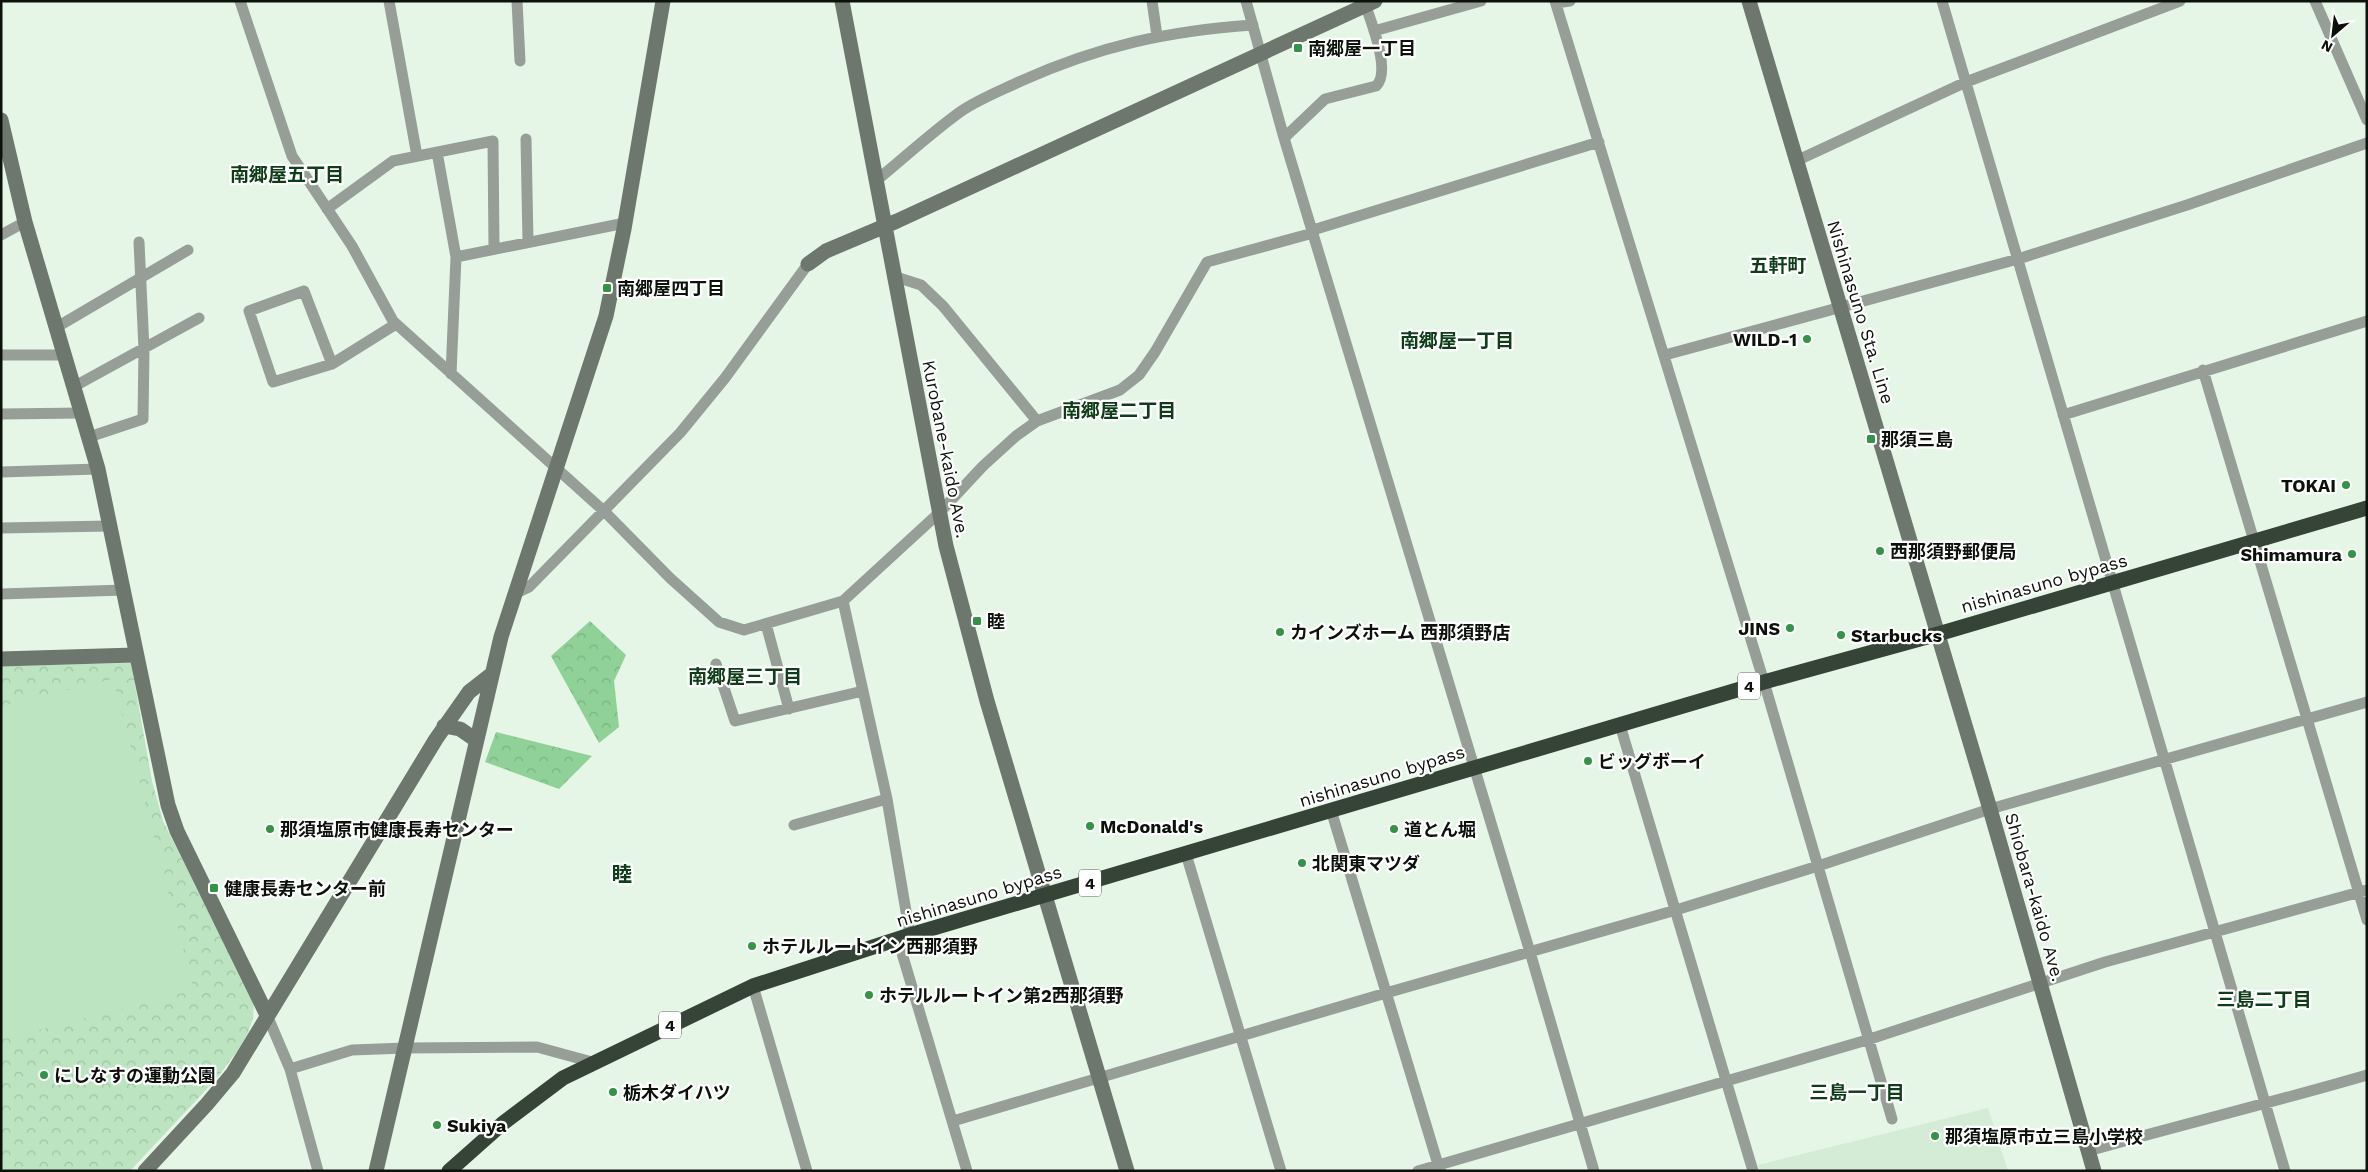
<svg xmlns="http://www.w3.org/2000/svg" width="2368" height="1172" viewBox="0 0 2368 1172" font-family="'Work Sans','Noto Sans JP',sans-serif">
	<defs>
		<pattern id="forest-crowns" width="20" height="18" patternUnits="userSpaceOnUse" patternTransform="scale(1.25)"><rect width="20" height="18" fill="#90d198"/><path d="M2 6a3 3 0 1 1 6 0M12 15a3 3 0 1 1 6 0" fill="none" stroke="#7bb282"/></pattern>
		<pattern id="park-crowns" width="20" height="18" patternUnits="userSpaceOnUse" patternTransform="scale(1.25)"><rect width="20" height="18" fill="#bce4c0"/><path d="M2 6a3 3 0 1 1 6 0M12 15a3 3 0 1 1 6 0" fill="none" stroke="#a0c3a4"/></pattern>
	</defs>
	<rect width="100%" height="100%" fill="#e5f6e6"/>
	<path fill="#d4ebd5" d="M1988 1108 2008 1171H1759L1758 1165Z"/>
	<path fill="url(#forest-crowns)" d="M590 621 626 655 614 681 619 727 599 743 551 656Z
		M496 732 592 756 559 789 485 762Z"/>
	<path fill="url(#park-crowns)" d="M131 663 152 781 163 821 254 1002 253 1018 248 1033 238 1050 217 1078 130 1171H1V666Z"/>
	<path fill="#bce4c0" d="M113 679 194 990 4 1039 1 1026V706Z"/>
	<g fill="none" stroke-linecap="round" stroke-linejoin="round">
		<path stroke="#979e98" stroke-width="11" d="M240 1 292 156 352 246 393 321 605 512 670 578 719 622 744 630 843 601 940 512 983 466 1016 436 1037 421 1120 390 1139 375 1155 352 1207 262 1313 233
			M389 1 417 156
			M517 1 520 61
			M1152 1 1157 36
			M1246 1 1284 138 1530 952 1594 1171
			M1555 1 1764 682 1892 1119
			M1942 1 2285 1171
			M2315 1 2367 120
			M1556 3 1570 1
			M1374 31 1481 1
			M1284 138 1325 99 1376 86C1392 72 1370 19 1364 1
			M526 139 528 242
			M437 152 456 257 451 374
			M1796 161 1966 82 2180 1
			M877 180C905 157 931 133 960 112 979 99 1000 91 1021 81 1099 46 1167 31 1253 25
			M327 209 393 161 493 141 494 248
			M1313 230 1599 142
			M1 235 25 222
			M456 257 625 223
			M893 276 921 285 943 306 1037 421
			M57 327 188 250
			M1 355H65
			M1665 355 2018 259 2187 205 2367 143
			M332 364 304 291 249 311 273 382 332 364 396 324
			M2203 370 2367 920
			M75 386 199 318
			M1 414 82 413
			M2063 415 2367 321
			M89 437 143 419 144 349 139 242
			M1 472 98 469
			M1 528 109 526
			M1 594 124 590
			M514 594 529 587 680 433 725 378 808 264
			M843 601 887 799 910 935
			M766 624 789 709
			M716 664 735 721 863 691
			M1620 725 1753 1171
			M1331 810 1440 1171
			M794 825 887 799
			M1186 854 1281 1171
			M898 940 967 1171
			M753 986 807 1171
			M267 1015 290 1069 318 1171
			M290 1069 352 1050 405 1048 537 1047 592 1062
			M953 1121 1386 993 1676 910 1818 866 1990 809 2367 702
			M2088 1151C2181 1125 2274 1102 2367 1075
			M1418 1171 1867 1040 2105 962 2367 890"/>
		<path stroke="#6d776d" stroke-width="15" d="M842 1 946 546 987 701 1127 1171
			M1749 1 1990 809 2094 1171
			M1 120 25 222 98 469 168 805 177 831 267 1015
			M808 264 826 251 897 221 1375 1
			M1 659 135 655
			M444 726 460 729 476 740
			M145 1171 207 1104 233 1073 436 739 469 692 492 674
			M376 1171 501 637 606 316 624 229 663 1"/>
		<path stroke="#364437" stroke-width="15" d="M449 1171 502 1124 563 1078 753 986 910 935 1764 682 1938 634 2367 508"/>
	</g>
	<g fill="#339347" stroke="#fff" stroke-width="2">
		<rect x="1293" y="43" width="10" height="10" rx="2.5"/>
		<rect x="602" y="283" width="10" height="10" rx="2.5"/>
		<circle cx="1807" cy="339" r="5"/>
		<rect x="1866" y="434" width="10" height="10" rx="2.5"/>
		<circle cx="2346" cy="485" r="5"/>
		<circle cx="1880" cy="551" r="5"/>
		<circle cx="2352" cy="554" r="5"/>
		<rect x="972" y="616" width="10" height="10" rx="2.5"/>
		<circle cx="1790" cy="628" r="5"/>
		<circle cx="1280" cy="632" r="5"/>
		<circle cx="1841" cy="635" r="5"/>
		<circle cx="1588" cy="761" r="5"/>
		<circle cx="1090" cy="826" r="5"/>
		<circle cx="270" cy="829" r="5"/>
		<circle cx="1394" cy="829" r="5"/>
		<circle cx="1302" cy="863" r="5"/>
		<rect x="209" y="883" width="10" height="10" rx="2.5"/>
		<circle cx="752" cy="946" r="5"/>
		<circle cx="869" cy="995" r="5"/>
		<circle cx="44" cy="1075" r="5"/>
		<circle cx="613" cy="1092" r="5"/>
		<circle cx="437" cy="1125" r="5"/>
		<circle cx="1935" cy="1136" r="5"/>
	</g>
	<g text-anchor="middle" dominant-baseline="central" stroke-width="4.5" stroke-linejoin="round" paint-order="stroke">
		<g fill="#fff" stroke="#555855" stroke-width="1">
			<rect x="1738" y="672.5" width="22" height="27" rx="4"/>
			<rect x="1079" y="869.5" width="22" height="27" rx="4"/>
			<rect x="659" y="1011.5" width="22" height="27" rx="4"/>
		</g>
		<g font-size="16" font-weight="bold" fill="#0c110c">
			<text x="1749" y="686">4</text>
			<text x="1090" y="883">4</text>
			<text x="670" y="1025">4</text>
		</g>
		<g font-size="18" font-weight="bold" fill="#0c110c" stroke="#fff" text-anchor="start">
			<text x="1308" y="48">南郷屋一丁目</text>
			<text x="617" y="288">南郷屋四丁目</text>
			<text x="1797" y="339" text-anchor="end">WILD-1</text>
			<text x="1881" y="439">那須三島</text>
			<text x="2336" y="485" text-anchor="end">TOKAI</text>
			<text x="1890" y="551">西那須野郵便局</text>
			<text x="2342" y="554" text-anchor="end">Shimamura</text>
			<text x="987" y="621">睦</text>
			<text x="1780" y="628" text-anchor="end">JINS</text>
			<text x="1290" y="632">カインズホーム 西那須野店</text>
			<text x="1851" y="635">Starbucks</text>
			<text x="1598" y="761">ビッグボーイ</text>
			<text x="1100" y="826">McDonald's</text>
			<text x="280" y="829">那須塩原市健康長寿センター</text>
			<text x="1404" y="829">道とん堀</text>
			<text x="1312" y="863">北関東マツダ</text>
			<text x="224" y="888">健康長寿センター前</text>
			<text x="762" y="946">ホテルルートイン西那須野</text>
			<text x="879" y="995">ホテルルートイン第2西那須野</text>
			<text x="54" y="1075">にしなすの運動公園</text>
			<text x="623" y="1092">栃木ダイハツ</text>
			<text x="447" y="1125">Sukiya</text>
			<text x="1945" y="1136">那須塩原市立三島小学校</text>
		</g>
		<g font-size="18" fill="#0c110c" stroke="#fff">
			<text transform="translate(1861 312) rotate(73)">Nishinasuno Sta. Line</text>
			<text transform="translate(946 449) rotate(79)">Kurobane-kaido Ave.</text>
			<text transform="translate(2044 583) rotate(-16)">nishinasuno bypass</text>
			<text transform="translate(1382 776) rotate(-17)">nishinasuno bypass</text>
			<text transform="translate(979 896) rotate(-17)">nishinasuno bypass</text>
			<text transform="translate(2035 897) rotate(74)">Shiobara-kaido Ave.</text>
		</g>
		<g font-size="19" font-weight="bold" fill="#0e3d18" stroke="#fff">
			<text x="287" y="174">南郷屋五丁目</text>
			<text x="1778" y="265">五軒町</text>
			<text x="1457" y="340">南郷屋一丁目</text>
			<text x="1119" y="410">南郷屋二丁目</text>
			<text x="745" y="676">南郷屋三丁目</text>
			<text x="2264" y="999">三島二丁目</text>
			<text x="1857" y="1092">三島一丁目</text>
		</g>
		<g font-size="20" font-weight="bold" fill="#0e3d18" stroke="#fff">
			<text x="622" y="874">睦</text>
		</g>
	</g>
	<rect width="2368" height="1172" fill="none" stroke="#0c110c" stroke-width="5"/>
	<g transform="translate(2333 35) rotate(208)" stroke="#ffffff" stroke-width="4" paint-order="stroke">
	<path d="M0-4L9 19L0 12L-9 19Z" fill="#0c110c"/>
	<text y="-8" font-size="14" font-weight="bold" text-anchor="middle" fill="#0c110c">N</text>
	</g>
</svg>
